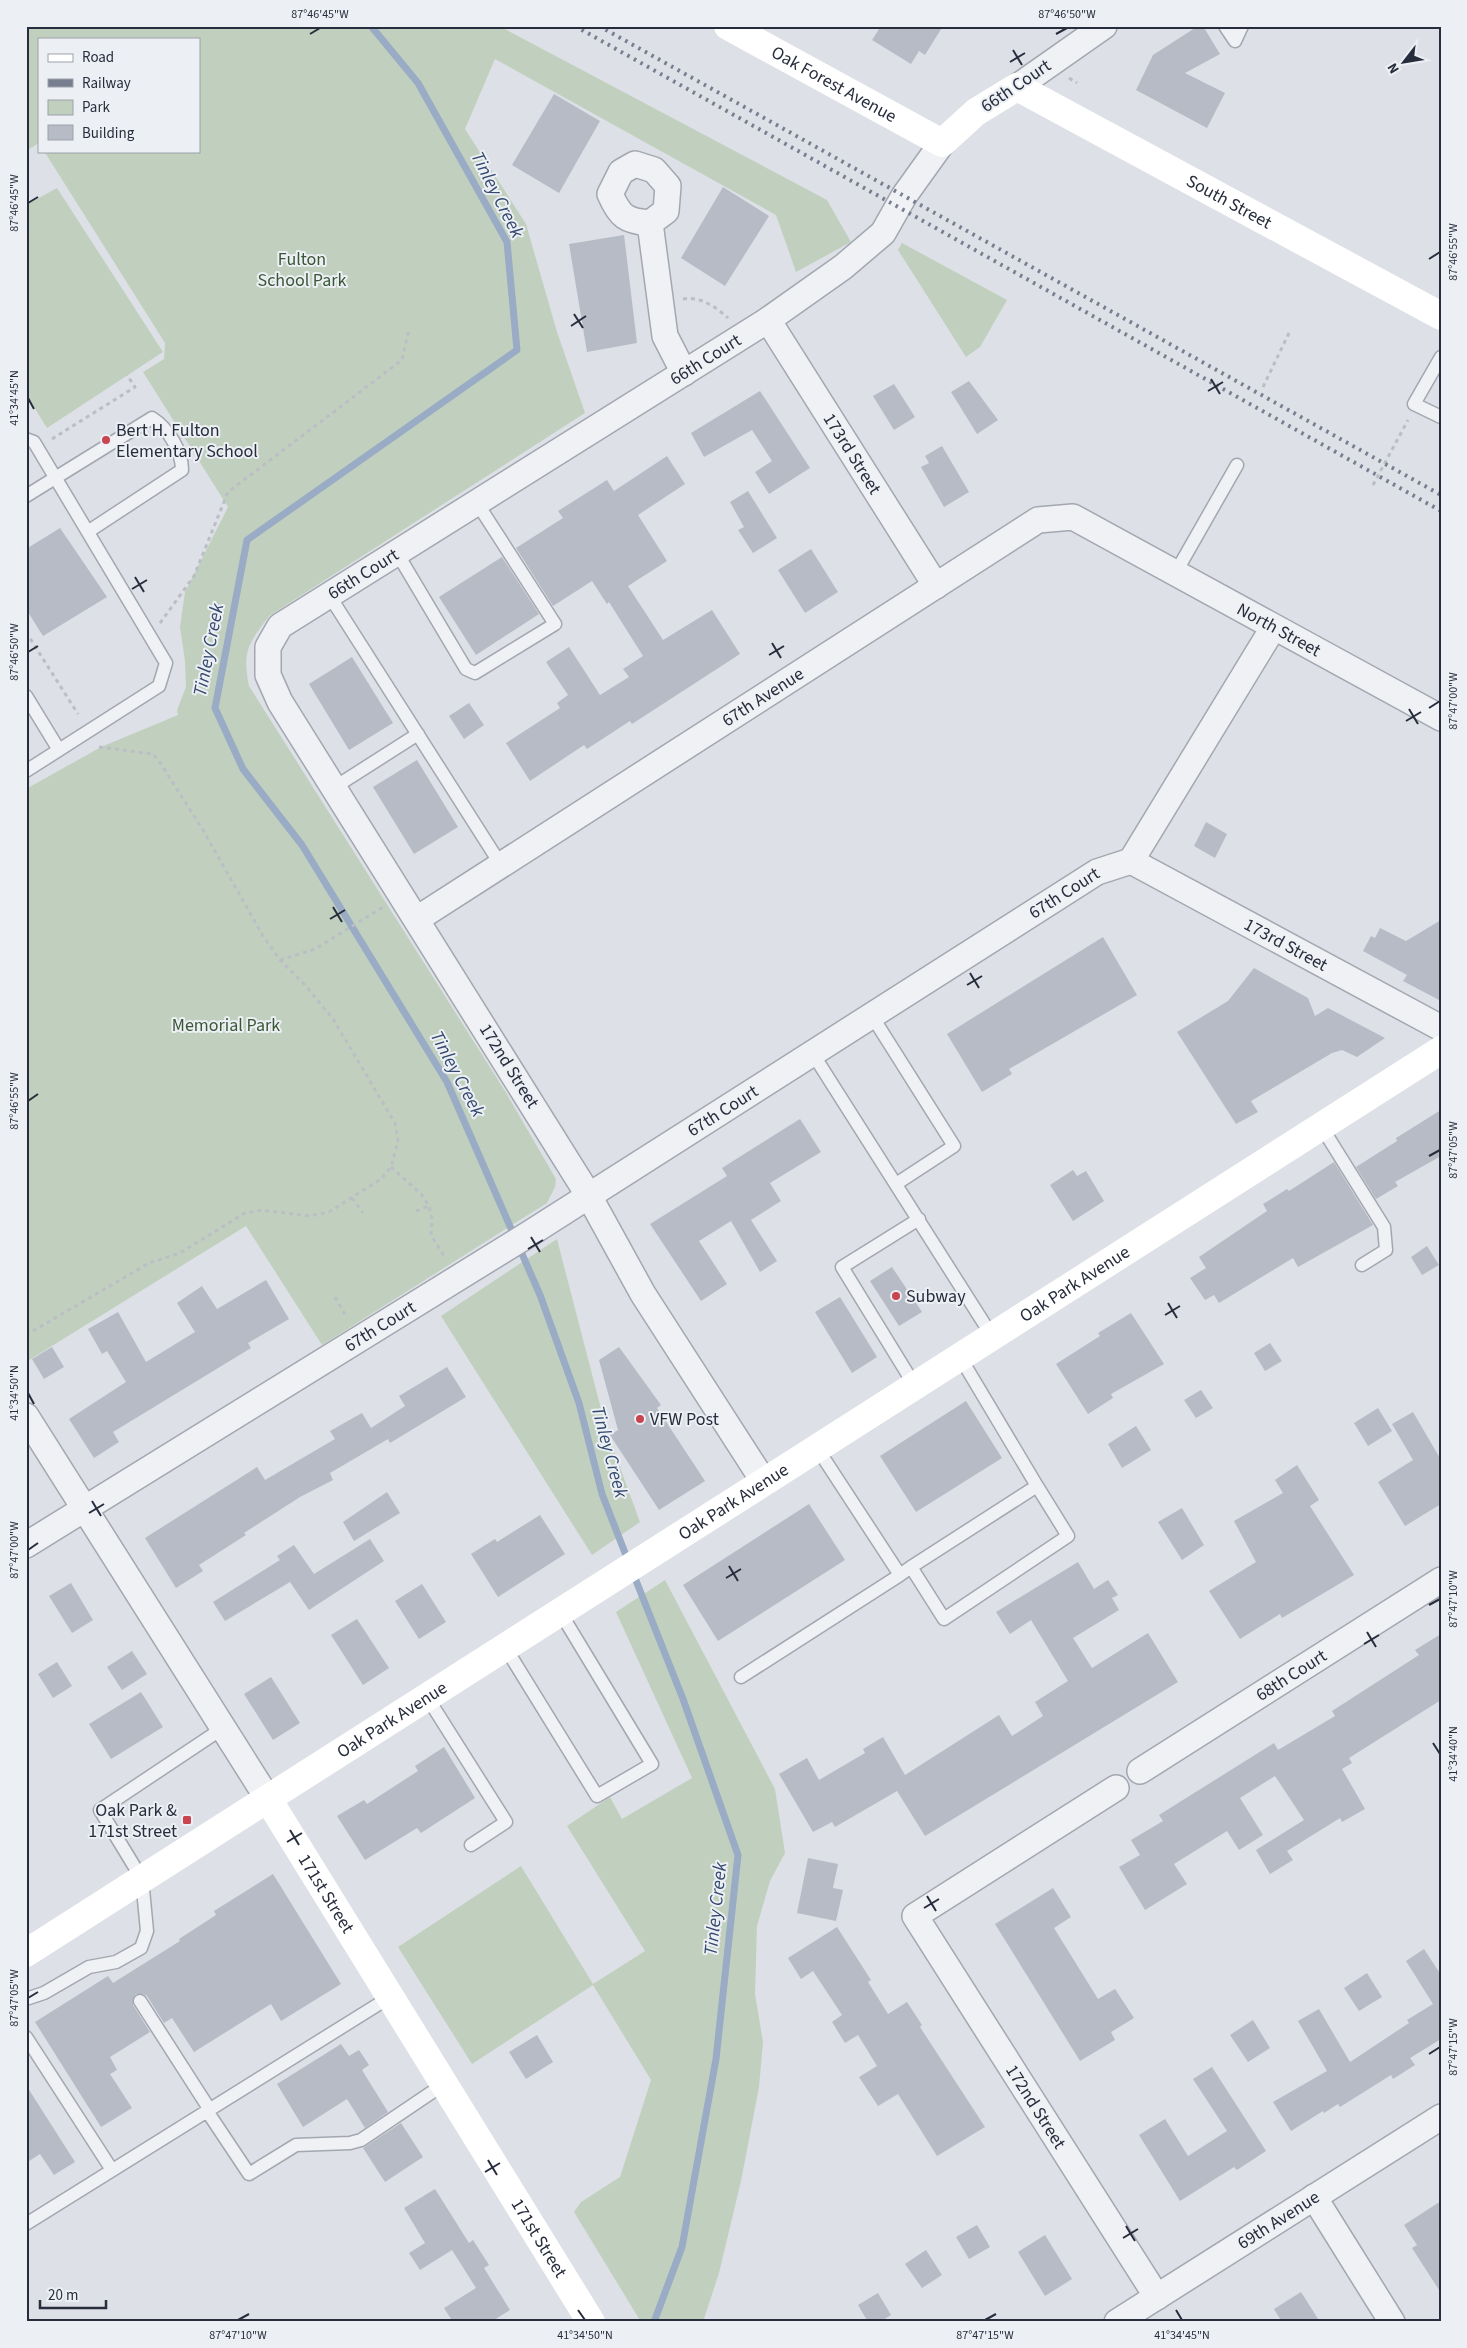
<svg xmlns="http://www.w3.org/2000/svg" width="1467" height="2348" viewBox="0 0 1467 2348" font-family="'Source Sans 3',sans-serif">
	<rect width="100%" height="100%" fill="#dde0e6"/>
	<path fill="#c1d0be" d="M26 26H499L827 200 851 242 796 272 776 215 495 59 465 129 526 224 557 332 585 413 269 616C248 644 242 651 249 686L505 1091 556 1179 555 1187 547 1203 322 1345 246 1226 26 1362V789L101 747 178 715 177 710 186 687 185 661 180 627 185 592 228 507 143 372 164 359 165 343 44 151H199V39H39V143L26 151Z
		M57 188 163 352 47 428 26 394V205Z
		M902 243 1007 300 980 347 966 357 898 250Z
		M557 1239 607 1432 640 1522 592 1555 441 1316Z
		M665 1580 775 1789 785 1853 770 1881 757 1926 755 1994 763 2042 759 2087 741 2181 719 2273 703 2322H641L574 2212 581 2202 620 2177 651 2080 593 1985 472 2064 398 1947 521 1866 593 1984 645 1951 567 1826 610 1797 622 1819 692 1778 616 1612Z"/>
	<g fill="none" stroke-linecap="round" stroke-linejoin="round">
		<path stroke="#99abc5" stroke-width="7" d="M371 26 418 83 507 242 517 350 247 540 215 708 243 769 302 845 447 1082 540 1295 579 1403 602 1494 629 1563
			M633 1573 683 1699 738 1855 716 2059 682 2247 654 2322"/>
	</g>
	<path fill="#b7bbc5" d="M881 26H943L925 55 919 51 911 64 872 40Z
		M1198 26H1203L1220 54 1185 73 1225 93 1207 128 1136 90 1153 55Z
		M554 94 600 121 559 193 512 165Z
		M723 187 769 216 725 286 681 258Z
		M624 235 637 343 587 352 569 244Z
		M969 381 998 420 977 434 951 392Z
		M894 384 915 417 894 430 873 396Z
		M760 391 810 468 769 494 755 472 772 461 752 430 704 457 691 433Z
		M942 446 969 492 944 507 921 467 929 463 925 456Z
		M667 456 685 484 638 515 667 561 628 586 663 640 712 610 740 654 632 724 630 721 587 749 584 745 530 781 506 743 560 708 557 703 568 695 546 662 569 647 600 695 629 677 623 669 643 656 609 602 607 604 592 581 553 606 516 548 563 518 558 511 607 480 614 491Z
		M748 491 777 538 753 553 738 530 744 527 730 502Z
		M60 528 107 597 43 636 26 609V549Z
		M811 549 838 592 805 613 778 570Z
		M502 557 539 614 476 655 439 597Z
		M352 657 393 723 349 750 309 684Z
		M469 703 484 725 464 739 449 716Z
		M417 760 458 827 414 854 373 787Z
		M1206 822 1227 834 1215 858 1194 846Z
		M1441 920V1001L1403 981 1407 975 1363 951 1371 936 1375 938 1380 928 1406 941Z
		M1103 937 1137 995 1009 1069 1012 1074 982 1092 947 1034Z
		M1254 968 1308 998 1315 1016 1328 1008 1385 1038 1357 1057 1342 1050 1332 1053 1251 1101 1258 1112 1236 1124 1177 1032 1228 1001Z
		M1441 1110V1156L1395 1182 1398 1186 1376 1199 1356 1167 1397 1141 1396 1138Z
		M800 1119 821 1152 770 1183 781 1201 751 1220 777 1261 760 1272 731 1221 699 1241 727 1284 701 1301 650 1224 727 1176 722 1168Z
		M1334 1162 1373 1225 1298 1267 1293 1258 1219 1303 1214 1295 1205 1300 1190 1278 1206 1268 1199 1257 1267 1211 1263 1204 1287 1189 1289 1191Z
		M1073 1170 1077 1176 1086 1171 1104 1201 1073 1221 1050 1185Z
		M1427 1246 1439 1265 1422 1275 1411 1257Z
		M892 1267 922 1312 899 1326 870 1281Z
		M266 1280 289 1319 248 1343 251 1348 113 1432 119 1442 94 1458 69 1419 126 1382 107 1351 102 1354 88 1329 118 1312 146 1362 195 1332 177 1303 202 1286 217 1309Z
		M840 1297 877 1357 852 1373 815 1312Z
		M1131 1313 1164 1364 1111 1394 1113 1398 1088 1414 1056 1364 1100 1336 1098 1333Z
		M1270 1343 1282 1361 1265 1371 1254 1353Z
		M52 1347 64 1367 44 1379 32 1359Z
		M619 1347 661 1405 657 1408 705 1481 659 1510 610 1435 618 1430 599 1360Z
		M447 1367 466 1397 390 1443 388 1439 330 1473 333 1480 300 1497 244 1533 246 1535 199 1565 203 1571 176 1588 145 1538 257 1467 265 1480 335 1439 330 1431 362 1413 371 1428 405 1406 399 1396Z
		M1201 1390 1213 1408 1196 1418 1184 1400Z
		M966 1401 1002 1458 916 1512 880 1456Z
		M1378 1408 1392 1431 1368 1446 1354 1423Z
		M1413 1412 1441 1460V1504L1405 1526 1378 1482 1413 1460 1392 1424Z
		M1136 1426 1151 1450 1122 1468 1108 1444Z
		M1297 1465 1319 1500 1310 1506 1354 1575 1282 1618 1280 1614 1240 1639 1209 1591 1256 1562 1234 1521 1283 1493 1275 1480Z
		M387 1492 400 1513 354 1541 343 1522Z
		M809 1504 845 1560 718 1641 683 1585Z
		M1182 1508 1204 1545 1182 1560 1158 1522Z
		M540 1515 565 1554 498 1597 471 1554 495 1539 497 1542Z
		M370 1539 384 1561 309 1610 290 1582 225 1621 213 1602 280 1560 277 1556 294 1545 314 1574Z
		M1078 1562 1094 1589 1108 1580 1118 1595 1112 1598 1119 1610 1073 1638 1092 1668 1148 1633 1178 1682 925 1836 897 1791 835 1827 832 1822 813 1832 779 1774 807 1758 819 1780 865 1753 863 1749 883 1737 905 1775 999 1715 1012 1736 1043 1716 1035 1702 1068 1681 1031 1620 1010 1634 996 1612Z
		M71 1583 93 1620 72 1633 49 1596Z
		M422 1584 446 1622 419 1639 395 1601Z
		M357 1619 389 1668 363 1685 331 1635Z
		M1441 1634V1700L1349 1758 1352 1763 1342 1769 1365 1809 1342 1822 1340 1818 1287 1851 1293 1860 1270 1874 1256 1850 1304 1820 1275 1776 1240 1798 1263 1835 1239 1850 1227 1831 1174 1864 1187 1884 1145 1910 1119 1867 1140 1855 1131 1840 1163 1821 1159 1815 1274 1743 1278 1750 1335 1716 1332 1711 1419 1655 1415 1650Z
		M132 1651 147 1674 122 1690 107 1667Z
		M57 1662 72 1686 53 1698 38 1674Z
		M271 1677 300 1723 273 1740 244 1694Z
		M141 1692 163 1727 111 1759 89 1724Z
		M444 1747 475 1798 421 1833 417 1828 365 1860 337 1816 364 1800 367 1804 418 1771 415 1766Z
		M808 1858 838 1864 833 1888 843 1890 836 1921 797 1913Z
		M273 1874 341 1984 281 2021 271 2004 194 2052 172 2018 164 2023 147 1996 143 1994H136L133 1998V2005L150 2032 110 2057 117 2070 110 2074 132 2108 101 2127 35 2022 108 1976 113 1983 180 1941 179 1939 216 1915 214 1911Z
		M1053 1888 1071 1917 1054 1928 1098 1999 1115 1989 1134 2018 1111 2032 1115 2040 1080 2061 995 1924Z
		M837 1927 871 1980 868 1982 888 2014 907 2002 922 2025 920 2027 985 2127 937 2156 898 2094 878 2106 859 2077 877 2066 858 2035 845 2043 832 2022 842 2015 813 1971 801 1979 788 1958Z
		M1424 1949 1441 1975V2039L1410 2058 1415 2065 1393 2079 1391 2075 1340 2107 1338 2104 1324 2113 1323 2111 1291 2131 1273 2102 1327 2071 1298 2021 1319 2009 1350 2062 1409 2023 1407 2020 1433 2004 1406 1961Z
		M1367 1973 1382 1997 1359 2011 1344 1988Z
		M1253 2020 1270 2048 1248 2062 1230 2035Z
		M537 2035 553 2062 526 2079 509 2052Z
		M341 2044 349 2056 359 2050 369 2065 362 2070 388 2112 365 2128 347 2099 303 2127 277 2084Z
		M1212 2067 1266 2151 1237 2170 1234 2167 1180 2201 1139 2135 1165 2119 1188 2156 1227 2131 1193 2079Z
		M26 2085 75 2162 54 2175 40 2154 26 2163Z
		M401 2123 423 2157 385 2182 363 2148Z
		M435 2189 469 2243 473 2240 489 2265 484 2268 510 2310 491 2322H453L444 2308 476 2288 452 2250 420 2270 409 2253 425 2243 404 2208Z
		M1441 2201V2293L1412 2248 1417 2245 1404 2225Z
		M977 2225 990 2247 969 2259 956 2237Z
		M1045 2235 1072 2279 1045 2296 1018 2252Z
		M926 2250 942 2275 922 2288 905 2264Z
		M1301 2292 1320 2322H1282L1274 2309Z
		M878 2293 891 2315 880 2322H868L858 2305Z"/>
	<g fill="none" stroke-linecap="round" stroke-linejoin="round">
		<g stroke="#a3a7b0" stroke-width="15">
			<path id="lane" d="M1225 26 1235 41 1242 26
				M1441 357 1414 404 1441 417
				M26 439 34 442 166 663 159 686 26 771
				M26 496 152 418C168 428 182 451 182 470L89 531
				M397 553 466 669 475 673 555 624 477 503
				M1176 572 1237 465
				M329 595 501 865
				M26 696 59 750
				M335 787 418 734
				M872 1016 954 1146 896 1184
				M813 1054 992 1336
				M1321 1126 1384 1227 1386 1250 1362 1265
				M960 1357 1037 1486
				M915 1386 842 1267 919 1219
				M900 1575 911 1567 1037 1486 1068 1536 944 1619 911 1567
				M505 1647 597 1796 652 1764 560 1612
				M741 1677 900 1575 817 1448
				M427 1697 506 1822 471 1845
				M26 1999 44 1993 89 1967 116 1962 141 1948 147 1931 142 1879 100 1810 223 1728
				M140 2001 210 2110
				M26 2037 112 2170
				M207 2111 249 2174 296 2145 350 2143 361 2140 444 2084
				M26 2224 390 1997"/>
		</g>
		<g stroke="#a3a7b0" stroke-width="28">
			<g id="street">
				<path d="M1017 87 1104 26"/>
				<path d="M650 223 666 211 668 186 654 170 635 164 621 172 610 194C620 217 626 221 650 223L665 336 684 373"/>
				<path id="s1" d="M768 320 936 586"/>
				<path id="s2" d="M1131 861 1441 1028"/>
				<path id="s3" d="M417 919 1038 520 1073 517 1441 718"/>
				<path d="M26 1416 268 1799"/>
				<path id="s4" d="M764 1482 643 1294 589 1196 280 702 268 675V647L280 626 768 320 843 267 883 233 904 196 942 143"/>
				<path id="s5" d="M26 1545 529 1234 1097 872 1131 861 1273 628"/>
				<path id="s6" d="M1140 1771 1441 1580"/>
				<path id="s7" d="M1116 1788 915 1916 1157 2297"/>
				<path d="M1314 2197 1392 2322"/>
				<path id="s8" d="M1117 2322 1441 2117"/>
			</g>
		</g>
		<path stroke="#bbbec5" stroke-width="3" stroke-dasharray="4 4" stroke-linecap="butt" d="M1069 78 1077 83
			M683 299C700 296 716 307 728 318
			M1263 387 1289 333
			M52 439 135 387 127 375
			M1373 485 1408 420
			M160 623 194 576 228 492 402 360 409 329
			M26 632 78 714
			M280 960 315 949 383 907
			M391 1167 421 1194 429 1206 432 1219 431 1235 444 1256
			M352 1198 363 1213
			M416 1211 429 1206
			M335 1297 347 1318
			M26 1335 149 1263 180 1253 245 1213 262 1210 309 1216 329 1212 381 1179 391 1167 398 1141 395 1123 333 1019 305 985 280 960 263 936 203 830 161 764 153 754 99 747"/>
		<use href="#lane" stroke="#eff1f5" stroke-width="12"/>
		<use href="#street" stroke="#eff1f5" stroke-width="25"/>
		<g stroke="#fff" stroke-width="28">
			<path id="s9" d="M728 26 942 143 976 112 1017 87 1441 316"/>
			<path id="s10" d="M268 1799 591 2322"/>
			<path id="s11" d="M26 1953 1441 1050"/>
		</g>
		<path stroke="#777e8f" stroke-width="4" stroke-dasharray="2.5 5" stroke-linecap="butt" d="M575 26 1441 511
			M599 26 1441 495"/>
	</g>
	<path fill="none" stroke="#272d3c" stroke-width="2" d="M310 34 320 28M1056 34 1067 28M1013 50 1022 65M1010 62 1025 53M28 203 38 197M1429 259 1440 252M574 314 583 328M571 326 586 316M1211 379 1220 394M1208 391 1223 382M28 398 34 409M135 577 144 592M132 589 147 580M772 643 781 658M28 652 38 646M769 655 784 646M1429 708 1440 701M1409 709 1418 724M1406 721 1421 712M333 907 342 922M330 919 345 910M970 973 979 988M967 985 982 976M28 1101 38 1094M1429 1156 1440 1150M531 1237 540 1252M528 1249 543 1240M1168 1303 1177 1318M1165 1315 1180 1306M28 1393 34 1404M92 1501 101 1516M89 1513 104 1504M28 1550 38 1543M729 1566 738 1581M726 1578 741 1569M1429 1605 1440 1599M1367 1632 1376 1647M1364 1644 1379 1635M1433 1743 1440 1754M290 1830 299 1845M287 1842 302 1833M927 1896 936 1911M924 1908 939 1899M28 1998 38 1992M1429 2054 1440 2047M488 2160 497 2175M485 2172 500 2163M1126 2226 1135 2241M1123 2238 1138 2229M578 2310 585 2320M1176 2310 1182 2320M238 2320 249 2314M985 2320 996 2314"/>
	<g fill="#c8454f" stroke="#eceff4" stroke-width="2">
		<circle cx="106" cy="440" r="5"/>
		<circle cx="896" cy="1296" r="5"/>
		<circle cx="640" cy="1419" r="5"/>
		<rect x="182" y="1815" width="10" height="10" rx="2.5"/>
	</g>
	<g text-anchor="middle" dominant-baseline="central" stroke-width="4" stroke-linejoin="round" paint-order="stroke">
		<g font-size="18" fill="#272d3c" stroke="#eceff4">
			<text stroke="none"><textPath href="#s9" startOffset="121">Oak Forest Avenue</textPath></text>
			<text transform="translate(1016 86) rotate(-34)">66th Court</text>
			<text stroke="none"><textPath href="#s9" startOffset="579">South Street</textPath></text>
			<text stroke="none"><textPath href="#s4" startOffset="1502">66th Court</textPath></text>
			<text stroke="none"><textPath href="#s1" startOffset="158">173rd Street</textPath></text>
			<text stroke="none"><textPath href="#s4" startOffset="1098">66th Court</textPath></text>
			<text stroke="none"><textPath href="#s3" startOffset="1008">North Street</textPath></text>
			<text stroke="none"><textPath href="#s3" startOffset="411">67th Avenue</textPath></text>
			<text stroke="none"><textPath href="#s5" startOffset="1226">67th Court</textPath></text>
			<text stroke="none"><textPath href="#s2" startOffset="176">173rd Street</textPath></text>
			<text transform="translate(509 1066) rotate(58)">172nd Street</text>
			<text stroke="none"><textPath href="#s5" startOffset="821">67th Court</textPath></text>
			<text stroke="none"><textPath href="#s11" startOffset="1244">Oak Park Avenue</textPath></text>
			<text stroke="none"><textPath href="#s5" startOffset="416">67th Court</textPath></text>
			<text stroke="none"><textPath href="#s11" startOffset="839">Oak Park Avenue</textPath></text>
			<text stroke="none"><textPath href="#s6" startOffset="179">68th Court</textPath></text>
			<text stroke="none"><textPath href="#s11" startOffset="434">Oak Park Avenue</textPath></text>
			<text stroke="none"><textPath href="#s10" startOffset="111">171st Street</textPath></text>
			<text stroke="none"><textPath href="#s7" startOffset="464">172nd Street</textPath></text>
			<text stroke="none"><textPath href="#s8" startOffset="191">69th Avenue</textPath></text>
			<text stroke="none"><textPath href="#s10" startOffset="516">171st Street</textPath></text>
		</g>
		<g font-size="18" fill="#395735" stroke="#eceff4">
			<text x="302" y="259">Fulton<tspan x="302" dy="21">School Park</tspan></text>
			<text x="226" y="1025">Memorial Park</text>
		</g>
		<g font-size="18" fill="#272d3c" stroke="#eceff4" text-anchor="start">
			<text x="116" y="430">Bert H. Fulton<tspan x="116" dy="21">Elementary School</tspan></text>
			<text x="906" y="1296">Subway</text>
			<text x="650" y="1419">VFW Post</text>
			<text x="177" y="1810" text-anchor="end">Oak Park &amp;<tspan x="177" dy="21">171st Street</tspan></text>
		</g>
		<g font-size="19" font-style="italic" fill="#33496e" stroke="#eceff4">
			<text transform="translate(497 195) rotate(63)">Tinley Creek</text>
			<text transform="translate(209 650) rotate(-79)">Tinley Creek</text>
			<text transform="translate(457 1074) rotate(62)">Tinley Creek</text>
			<text transform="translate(609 1452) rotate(75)">Tinley Creek</text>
			<text transform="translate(716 1909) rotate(-84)">Tinley Creek</text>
		</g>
	</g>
	<rect width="1467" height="2348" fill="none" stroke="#eceff4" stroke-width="55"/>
	<rect x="38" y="38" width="162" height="115" fill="#eceff4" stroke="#9da1aa"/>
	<rect x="48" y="54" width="25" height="8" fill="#ffffff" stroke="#9da1aa"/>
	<text x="82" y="62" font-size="15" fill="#272d3c">Road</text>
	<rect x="48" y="79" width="25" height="8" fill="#777e8f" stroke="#9da1aa"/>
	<text x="82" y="88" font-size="15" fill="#272d3c">Railway</text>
	<rect x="48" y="100" width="25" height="15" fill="#c1d0be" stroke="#9da1aa"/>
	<text x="82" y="112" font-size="15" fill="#272d3c">Park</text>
	<rect x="48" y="125" width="25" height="15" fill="#b7bbc5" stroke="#9da1aa"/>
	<text x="82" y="138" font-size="15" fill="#272d3c">Building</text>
	<g transform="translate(1404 62) rotate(239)" stroke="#eceff4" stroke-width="4" paint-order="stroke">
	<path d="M0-4L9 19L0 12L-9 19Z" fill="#272d3c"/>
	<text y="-8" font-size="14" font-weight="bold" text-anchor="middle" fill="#272d3c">N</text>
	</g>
	<path d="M40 2300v8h66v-8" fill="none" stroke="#272d3c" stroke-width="2.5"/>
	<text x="48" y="2300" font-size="15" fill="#272d3c" stroke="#eceff4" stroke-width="4" paint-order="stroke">20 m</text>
	<rect x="28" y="28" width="1412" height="2292" fill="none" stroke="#272d3c" stroke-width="2"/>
	<g font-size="12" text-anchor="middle" fill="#272d3c">
		<text x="320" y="18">87°46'45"W</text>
		<text x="1067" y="18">87°46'50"W</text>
		<text transform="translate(14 203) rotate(-90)" y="4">87°46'45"W</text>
		<text transform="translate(1453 252) rotate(-90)" y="4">87°46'55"W</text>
		<text transform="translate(14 398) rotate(-90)" y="4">41°34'45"N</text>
		<text transform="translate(14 652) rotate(-90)" y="4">87°46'50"W</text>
		<text transform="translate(1453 701) rotate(-90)" y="4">87°47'00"W</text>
		<text transform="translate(14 1101) rotate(-90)" y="4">87°46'55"W</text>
		<text transform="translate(1453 1150) rotate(-90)" y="4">87°47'05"W</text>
		<text transform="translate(14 1393) rotate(-90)" y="4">41°34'50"N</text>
		<text transform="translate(14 1550) rotate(-90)" y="4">87°47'00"W</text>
		<text transform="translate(1453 1599) rotate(-90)" y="4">87°47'10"W</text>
		<text transform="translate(1453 1754) rotate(-90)" y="4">41°34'40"N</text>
		<text transform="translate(14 1998) rotate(-90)" y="4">87°47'05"W</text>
		<text transform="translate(1453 2047) rotate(-90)" y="4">87°47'15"W</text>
		<text x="238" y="2339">87°47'10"W</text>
		<text x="585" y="2339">41°34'50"N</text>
		<text x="985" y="2339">87°47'15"W</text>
		<text x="1182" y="2339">41°34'45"N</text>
	</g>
</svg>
